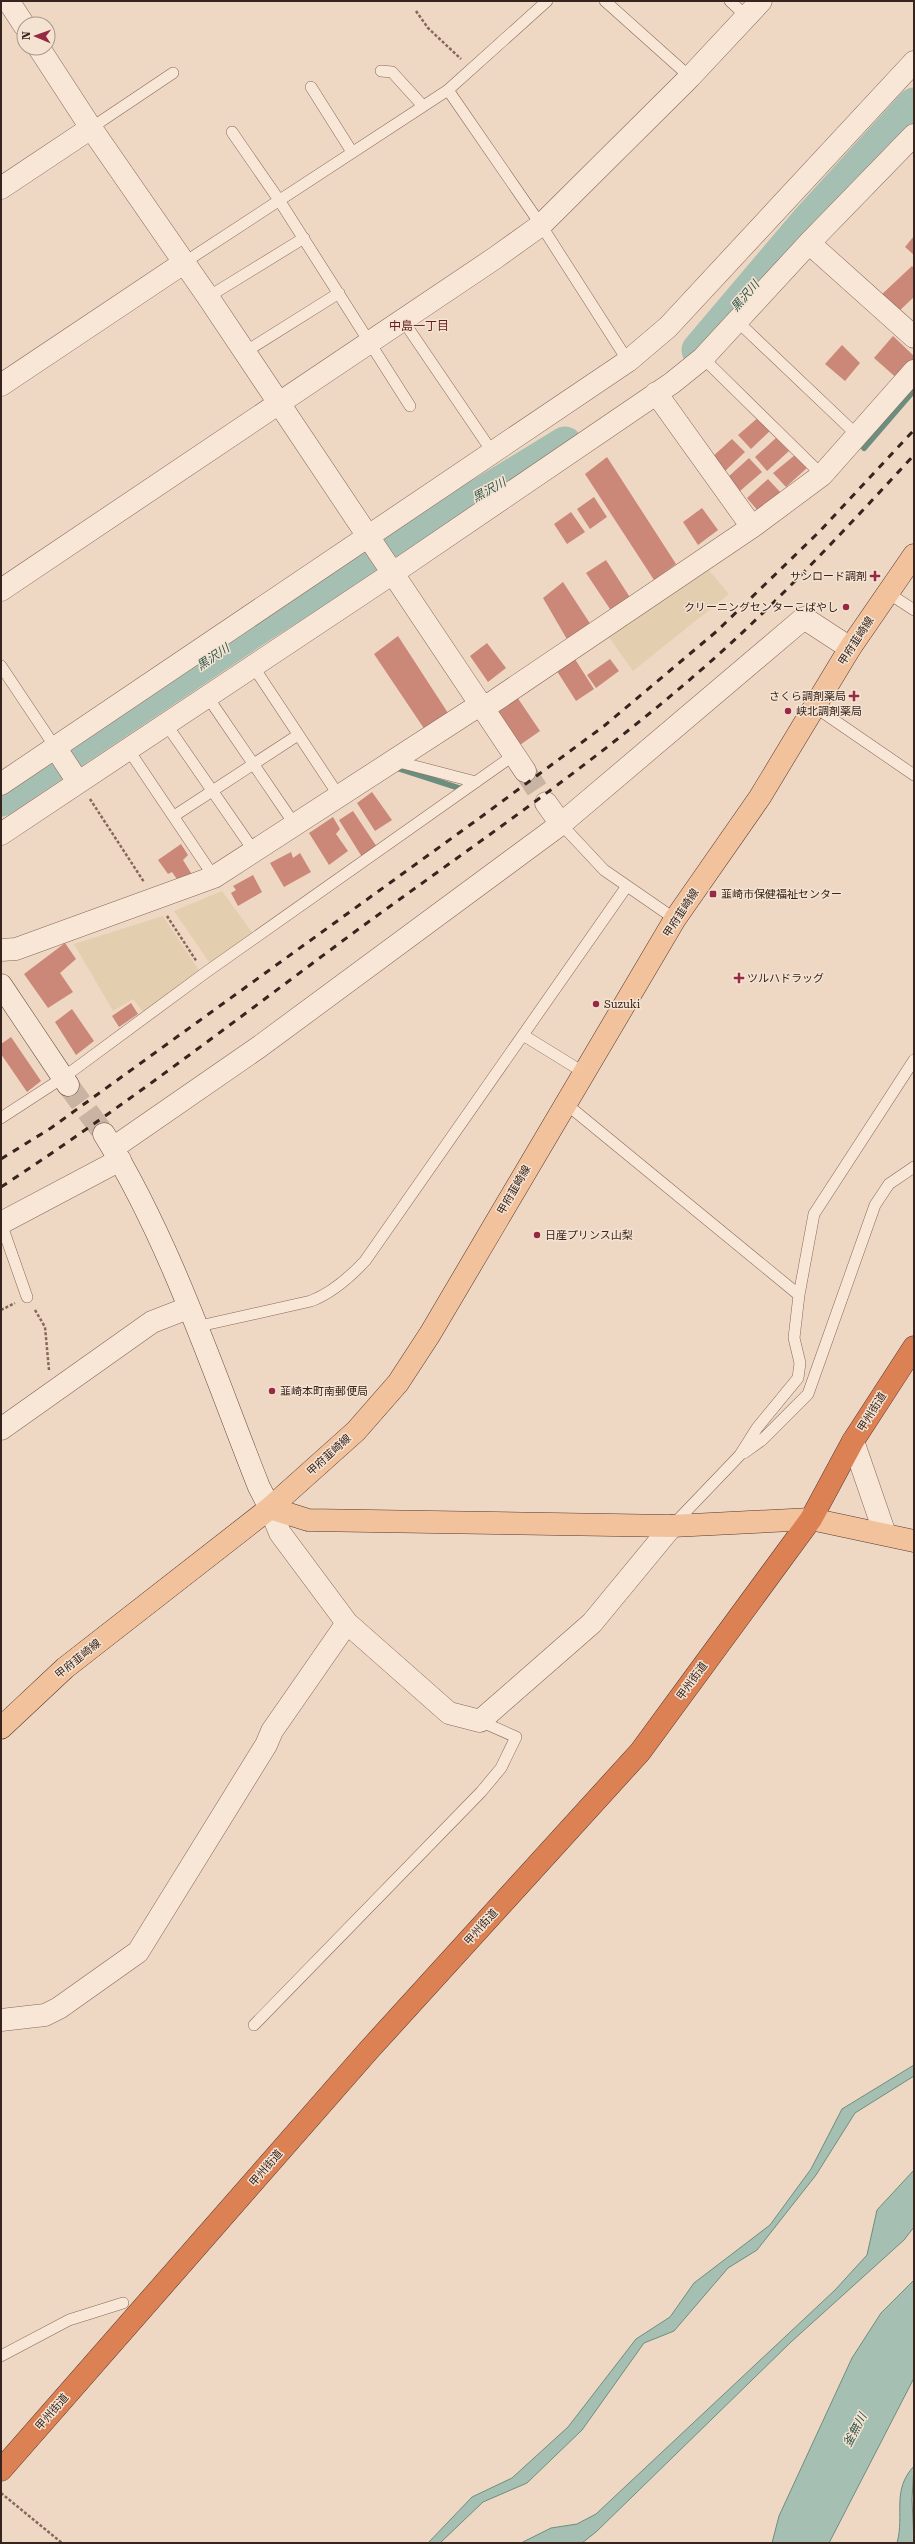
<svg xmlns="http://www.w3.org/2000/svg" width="915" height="2544" viewBox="0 0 915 2544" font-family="'Roboto Serif','Noto Sans JP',serif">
	<rect width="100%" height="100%" fill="#eed7c3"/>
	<path fill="#e3cfb0" d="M706 567 729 594 633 671 606 633Z
		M222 891 254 935 211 965 174 911Z
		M163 916 201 973 145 1014 133 999 113 1011 74 944Z"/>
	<path fill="#a5c0b2" stroke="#6c8e7e" d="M914 2065V2076L855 2113 816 2175 757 2250 728 2268 674 2331 644 2343 582 2430 527 2483 483 2502 440 2543H428L472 2497 512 2478 568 2427 636 2339 670 2317 694 2283 770 2225 811 2169 842 2109Z
		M914 2170V2227L904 2240 791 2342 596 2532 582 2543H521L551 2528 577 2524 596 2514 835 2290 867 2255 877 2210Z
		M914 2280V2378L829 2543H772L779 2516 852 2358 881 2313Z
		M914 2466 912 2499 914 2543H897C905 2514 891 2491 914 2466Z"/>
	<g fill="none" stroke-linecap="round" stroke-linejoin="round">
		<path stroke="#6c8e7e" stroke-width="6" d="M864 448 914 390
			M397 768 465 790"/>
		<path stroke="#a5c0b2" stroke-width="35" d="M699 350 810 219 914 105
			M1 799 255 629 418 525 478 497 565 444"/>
	</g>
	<path fill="#cb8879" d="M914 236V255L905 247Z
		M912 266 914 268V297L896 314 880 296Z
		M893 336 914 356V364L900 381 874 358Z
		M842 345 860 363 845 381 825 364Z
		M760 416 772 429 751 449 738 435Z
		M776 438 789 451 767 471 755 457Z
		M732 439 745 452 724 472 711 458Z
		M795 455 807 468 786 487 773 473Z
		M607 457 676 564 654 580 585 474Z
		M749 458 762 472 740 491 728 477Z
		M768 479 781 493 759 512 747 498Z
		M594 497 607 517 590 529 577 509Z
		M702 508 718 530 698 545 683 522Z
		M571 512 585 532 567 544 554 524Z
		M606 560 631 599 612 612 586 573Z
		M563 582 591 625 568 641 543 598Z
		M398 636 448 713 425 730 374 654Z
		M487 643 506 668 488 682 470 656Z
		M573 656 594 689 576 701 555 668Z
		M610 659 619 671 596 688 587 675Z
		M515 694 540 731 517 747 492 711Z
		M372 792 392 820 375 831 357 803Z
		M353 811 377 847 362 857 339 820Z
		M333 817 340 829 336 834 348 851 329 865 309 833Z
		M181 844 188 855 183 860 193 876 181 885 172 872 168 874 158 860Z
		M291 852 293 858 300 853 311 872 284 887 270 863Z
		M253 875 262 892 238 906 231 893 236 890 233 886Z
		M65 943 76 959 60 973 73 992 48 1008 24 974Z
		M131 1003 138 1014 119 1027 112 1016Z
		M72 1009 94 1041 76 1055 55 1022Z
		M11 1037 41 1081 27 1092 1 1054V1044Z"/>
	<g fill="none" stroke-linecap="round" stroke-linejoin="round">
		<path stroke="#c9b3a2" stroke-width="22" stroke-dasharray="22 11" stroke-linecap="butt" d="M525 771 546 803"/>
		<path stroke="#c9b3a2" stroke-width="22" stroke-dasharray="22 11" stroke-linecap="butt" d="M68 1085 104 1134"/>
		<g stroke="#87675a" stroke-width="12">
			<path id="lane" d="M605 1 690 77
				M730 1 746 16
				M381 71 392 72 423 106
				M311 87 352 152
				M448 90 547 1
				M91 128 173 73
				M232 132 279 200 410 406
				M185 262 448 90 541 225 628 361
				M208 297 304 238
				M402 319 493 453
				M737 321 857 435
				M245 352 339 293
				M703 358 822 475
				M888 593 914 610
				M1 666 55 747
				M253 666 339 796
				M207 696 295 825
				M815 707 914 775
				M166 724 254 851
				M128 749 214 877
				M395 761 476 782
				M174 816 298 735
				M561 824 604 870 675 919
				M523 1035 583 1072
				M565 1103 799 1295
				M1 1118 64 1077 205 973 514 755
				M1 1223 27 1297
				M195 1327 311 1301C332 1293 349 1278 365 1261L627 886
				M744 1453 762 1440 808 1394 875 1205 889 1184 914 1167
				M673 1525 740 1455 757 1428 798 1378 800 1363 794 1338 799 1295 814 1214 914 1060
				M254 2025 481 1792 501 1768 516 1737 480 1721
				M1 2356 69 2320 123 2303"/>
		</g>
		<g stroke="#87675a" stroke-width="23">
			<path id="street" d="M9 2 24 25
				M39 48 91 128 208 297 525 771
				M1 188 91 128
				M809 243 914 337
				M1 385 185 262
				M656 393 752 527
				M1 590 495 258 541 225 690 77 761 1
				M484 708 752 527 822 475 914 371
				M55 747 78 782
				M1 784 628 361 668 327 914 62
				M546 803 561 824
				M1 834 393 573 672 383 703 358 809 243 914 135
				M1 950 16 949 214 877 481 704
				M113 1148 259 1047 561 824 804 618 850 648
				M1 1223 120 1160
				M1 1429 152 1322 188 1308
				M853 1441 885 1534
				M270 1508 280 1533 347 1623 449 1713 480 1721 592 1623 672 1526
				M1 2020 45 2015 59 2008 138 1952 266 1745 272 1731 347 1623"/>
		</g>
		<g stroke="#69493d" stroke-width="23">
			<path id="secondary" d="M1 985 68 1085
				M104 1134C170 1240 213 1371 259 1487L270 1508"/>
		</g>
		<g stroke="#55372e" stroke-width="23">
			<path id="primary" d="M270 1508 308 1520 672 1526 811 1519 914 1541
				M1 1728 65 1668 270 1508 356 1431 398 1383 430 1334 675 919 760 797 850 648 914 555"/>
		</g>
		<g stroke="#55372e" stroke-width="23">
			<path id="highway" d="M1 2470 368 2051 640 1752 811 1519 853 1441 914 1347"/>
		</g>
		<path stroke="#87675a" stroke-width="2.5" stroke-dasharray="3 2" stroke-linecap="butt" d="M416 11 428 28 461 59
			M90 799 144 882
			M167 916 197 962
			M1 1310 15 1303
			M35 1310 45 1327 49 1370
			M1 2493 62 2543"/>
		<use href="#lane" stroke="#f8e6d6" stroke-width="11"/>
		<use href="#street" stroke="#f8e6d6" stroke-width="22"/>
		<use href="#secondary" stroke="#f8e6d6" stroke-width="22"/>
		<use href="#primary" stroke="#f1c29b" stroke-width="22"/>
		<use href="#highway" stroke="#dc8154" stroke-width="22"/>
		<path stroke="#37241e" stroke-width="3" stroke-dasharray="7 7" stroke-linecap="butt" d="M1 1159 51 1128 481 817 604 726 717 631 819 532 914 430
			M1 1187C125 1106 241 1016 360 928 485 837 614 750 729 645 794 585 854 520 914 455"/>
	</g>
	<g fill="#962a44" stroke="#f5e3d2" stroke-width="1.5">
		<path d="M873 570h4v4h4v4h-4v4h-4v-4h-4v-4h4z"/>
		<circle cx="846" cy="607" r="4"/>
		<path d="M852 690h4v4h4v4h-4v4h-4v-4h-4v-4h4z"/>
		<circle cx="788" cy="711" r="4"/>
		<rect x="709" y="890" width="8" height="8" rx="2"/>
		<path d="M737 972h4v4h4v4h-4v4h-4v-4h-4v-4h4z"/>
		<circle cx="596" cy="1004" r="4"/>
		<circle cx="537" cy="1235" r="4"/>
		<circle cx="272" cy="1391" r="4"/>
	</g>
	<g text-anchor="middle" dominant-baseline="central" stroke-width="3" stroke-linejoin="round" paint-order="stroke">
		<g font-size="11" fill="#37241e" stroke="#f5e3d2" text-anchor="start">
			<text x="867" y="576" text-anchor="end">サンロード調剤</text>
			<text x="838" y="607" text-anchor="end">クリーニングセンターこばやし</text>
			<text x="846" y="696" text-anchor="end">さくら調剤薬局</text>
			<text x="796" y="711">峡北調剤薬局</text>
			<text x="721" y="894">韮崎市保健福祉センター</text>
			<text x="747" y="978">ツルハドラッグ</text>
			<text x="604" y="1004">Suzuki</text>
			<text x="545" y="1235">日産プリンス山梨</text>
			<text x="280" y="1391">韮崎本町南郵便局</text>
		</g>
		<g font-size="11" fill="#37241e" stroke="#f5e3d2">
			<text transform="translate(856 641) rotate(-57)">甲府韮崎線</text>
			<text transform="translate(681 913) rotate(-57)">甲府韮崎線</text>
			<text transform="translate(514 1190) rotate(-60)">甲府韮崎線</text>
			<text transform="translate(872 1412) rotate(-58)">甲州街道</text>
			<text transform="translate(329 1455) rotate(-42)">甲府韮崎線</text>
			<text transform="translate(78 1659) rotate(-39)">甲府韮崎線</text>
			<text transform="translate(692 1681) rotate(-54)">甲州街道</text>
			<text transform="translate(481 1927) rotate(-48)">甲州街道</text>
			<text transform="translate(266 2168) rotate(-49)">甲州街道</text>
			<text transform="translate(52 2412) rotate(-49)">甲州街道</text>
		</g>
		<g font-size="12" font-style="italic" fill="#2d574b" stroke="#f5e3d2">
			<text transform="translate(745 296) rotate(-50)">黒沢川</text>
			<text transform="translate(489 490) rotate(-29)">黒沢川</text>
			<text transform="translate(213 657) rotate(-34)">黒沢川</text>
			<text transform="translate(855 2430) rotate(-62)">釜無川</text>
		</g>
		<g font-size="12" fill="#641e1f" stroke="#f5e3d2">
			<text x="419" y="326">中島一丁目</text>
		</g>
	</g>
	<rect width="915" height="2544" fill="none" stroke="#37241e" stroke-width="4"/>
	<g transform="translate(36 36) rotate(272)"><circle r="19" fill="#f5e3d2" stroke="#a9978a"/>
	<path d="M0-3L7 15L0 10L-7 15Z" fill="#962a44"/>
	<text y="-6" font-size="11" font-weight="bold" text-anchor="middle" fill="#37241e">N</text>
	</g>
</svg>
